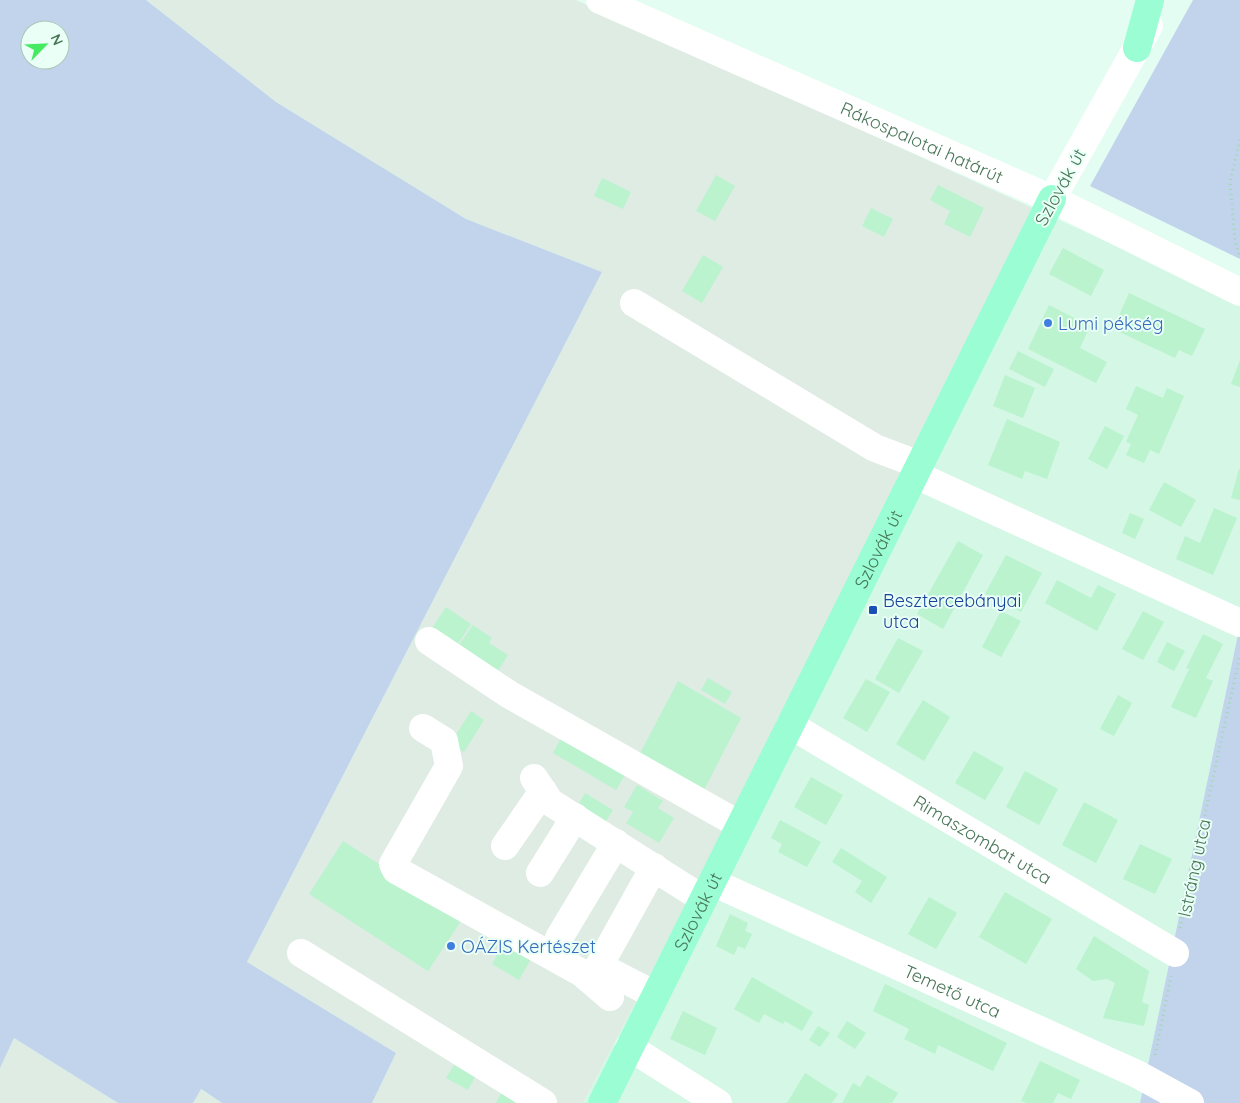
<svg xmlns="http://www.w3.org/2000/svg" width="1240" height="1103" viewBox="0 0 1240 1103" font-family="Quicksand,sans-serif">
	<rect width="100%" height="100%" fill="#e3fdf2"/>
	<path fill="#d4f7e6" d="M1046 214 1240 303V625L1140 1103H583Z"/>
	<path fill="#deece4" d="M146 0H576L1046 214 583 1103H372L396 1053 247 962 602 272 466 219 276 102Z
		M14 1038 118 1103H0V1068Z
		M200 1089 222 1103H193Z"/>
	<path fill="#c1d4eb" fill-rule="evenodd" d="M0 0H146L276 102 466 219 602 272 247 962 396 1053 372 1103H222L201 1089 193 1103H118L14 1038 0 1068ZM30 30H60V60H30Z
		M1193 0H1240V259L1090 186Z
		M1240 625V1103H1140Z"/>
	<path fill="#baf3ce" d="M716 175 735 186 715 221 696 211Z
		M602 178 631 192 623 209 594 196Z
		M938 185 984 208 970 237 944 224 950 211 930 200Z
		M871 208 893 219 884 237 862 226Z
		M1063 248 1104 270 1091 296 1049 274Z
		M703 255 723 267 702 303 682 291Z
		M1129 293 1205 329 1192 356 1179 350 1175 358 1113 329Z
		M1049 305 1090 326 1080 348 1107 362 1096 383 1028 349Z
		M1018 351 1054 369 1045 387 1009 369Z
		M1240 360V387L1231 384Z
		M1005 375 1035 388 1023 418 993 406Z
		M1136 386 1163 398 1167 388 1184 396 1159 454 1150 450 1144 463 1126 455 1131 444 1126 442 1138 415 1126 409Z
		M1007 419 1060 442 1047 479 1025 471 1022 479 988 465Z
		M1105 426 1124 436 1107 469 1088 459Z
		M1239 469H1240V500L1231 498Z
		M1164 482 1196 500 1181 527 1149 510Z
		M1214 508 1237 518 1213 575 1176 559 1185 536 1200 543Z
		M1130 513 1144 519 1135 539 1122 533Z
		M958 541 983 555 943 629 917 614Z
		M1006 555 1042 573 1021 612 985 594Z
		M1057 580 1091 598 1098 585 1116 594 1097 631 1045 603Z
		M446 607 471 624 458 644 432 628Z
		M1001 611 1021 621 1001 657 982 647Z
		M1143 611 1164 622 1143 660 1122 649Z
		M473 625 492 638 489 643 508 655 498 671 459 645Z
		M1203 634 1223 644 1206 678 1213 681 1196 718 1171 707 1189 669 1186 668Z
		M898 638 923 651 899 693 875 679Z
		M1167 642 1185 651 1174 671 1157 662Z
		M708 678 732 692 725 704 701 690Z
		M866 679 890 692 867 732 843 718Z
		M678 681 741 718 702 794 637 759Z
		M1118 695 1132 703 1114 736 1100 729Z
		M923 700 950 717 924 761 896 744Z
		M471 711 484 720 464 752 450 744Z
		M561 738 625 775 616 790 553 753Z
		M974 751 1004 768 985 800 955 783Z
		M1025 771 1058 789 1039 825 1006 807Z
		M811 777 843 795 826 825 794 807Z
		M637 785 663 801 658 808 674 818 659 843 626 823 633 812 624 807Z
		M585 793 613 810 603 826 576 809Z
		M1084 802 1118 820 1096 863 1062 845Z
		M780 820 821 842 807 867 778 852 782 844 771 838Z
		M343 841 463 918 428 971 309 894Z
		M1140 844 1172 859 1155 894 1123 879Z
		M841 848 887 877 871 903 855 892 862 881 832 862Z
		M1005 892 1052 919 1026 964 979 937Z
		M929 897 957 913 936 949 908 934Z
		M730 914 748 923 745 931 752 934 745 949 738 946 734 955 716 946Z
		M1094 936 1149 971 1142 1002 1149 1005 1144 1026 1103 1018 1115 983 1107 979 1093 981 1076 969Z
		M507 937 535 952 519 980 492 964Z
		M752 977 813 1012 802 1031 785 1021 783 1024 764 1014 759 1023 734 1009Z
		M885 984 1007 1043 993 1071 938 1045 935 1054 904 1039 909 1029 873 1011Z
		M683 1011 717 1028 705 1055 670 1039Z
		M847 1021 866 1033 855 1049 837 1037Z
		M818 1026 830 1033 820 1047 809 1040Z
		M1040 1061 1080 1080 1071 1099 1058 1093 1053 1103H1027L1021 1101Z
		M454 1065 475 1077 468 1090 446 1078Z
		M805 1073 838 1094 832 1103H787Z
		M867 1075 898 1093 892 1103H842L853 1083 860 1087Z
		M505 1086 525 1103H496Z"/>
	<g fill="none" stroke-linecap="round" stroke-linejoin="round">
		<path stroke="#9dd8b1" stroke-width="3" stroke-dasharray="1 4" stroke-linecap="butt" d="M1240 140 1230 182 1235 242 1240 257
			M1180 928 1240 655
			M1155 1055 1171 976"/>
		<g stroke="#fff" stroke-width="28">
			<path id="s1" d="M600 0 1052 199 1240 292"/>
			<path d="M1052 199 1149 26"/>
			<path d="M634 303 875 448 920 465"/>
			<path d="M916 475 1240 623"/>
			<path d="M429 641 510 695 740 825"/>
			<path id="s2" d="M790 725 1175 953"/>
			<path d="M423 728 444 741 449 766 393 864 396 870 582 973 610 997"/>
			<path d="M534 778 550 802 703 899"/>
			<path d="M505 846 543 791"/>
			<path d="M654 867 599 966 655 995"/>
			<path d="M540 873 575 817"/>
			<path id="s3" d="M712 882 1137 1074 1190 1103"/>
			<path d="M559 938 616 843"/>
			<path d="M301 953 543 1103"/>
			<path d="M629 1047 718 1103"/>
		</g>
		<g stroke="#9afdd4" stroke-width="28">
			<path d="M1137 48 1150 0"/>
			<path id="s4" d="M602 1103 1052 199"/>
		</g>
	</g>
	<g fill="#3f7fe0" stroke="#eafff6" stroke-width="2">
		<circle cx="1048" cy="323" r="5"/>
		<circle cx="451" cy="946" r="5"/>
	</g>
	<rect fill="#1a4fb4" stroke="#eafff6" stroke-width="2" x="868" y="605" width="10" height="10" rx="2.5"/>
	<g text-anchor="middle" dominant-baseline="central" stroke-width="4" stroke-linejoin="round" paint-order="stroke">
		<g font-size="18" fill="#487657" stroke="#eafff6">
			<text stroke="none"><textPath href="#s1" startOffset="352">Rákospalotai határút</textPath></text>
			<text transform="translate(1060 187) rotate(-61)">Szlovák út</text>
			<text stroke="none"><textPath href="#s4" startOffset="619">Szlovák út</textPath></text>
			<text stroke="none"><textPath href="#s2" startOffset="224">Rimaszombat utca</textPath></text>
			<text transform="translate(1194 868) rotate(-78)">Istráng utca</text>
			<text stroke="none"><textPath href="#s4" startOffset="214">Szlovák út</textPath></text>
			<text stroke="none"><textPath href="#s3" startOffset="264">Temető utca</textPath></text>
		</g>
		<g font-size="18" fill="#366cbe" stroke="#eafff6" text-anchor="start">
			<text x="1058" y="323">Lumi pékség</text>
			<text x="461" y="946">OÁZIS Kertészet</text>
		</g>
		<g font-size="18" fill="#164399" stroke="#eafff6" text-anchor="start">
			<text x="883" y="600">Besztercebányai<tspan x="883" dy="21">utca</tspan></text>
		</g>
	</g>
	<g transform="translate(45 45) rotate(66)"><circle r="24" fill="#eafff6" stroke="#a9c8b6"/>
	<path d="M0-4L9 19L0 12L-9 19Z" fill="#45ea62"/>
	<text y="-8" font-size="14" font-weight="bold" text-anchor="middle" fill="#487657">N</text>
	</g>
</svg>
